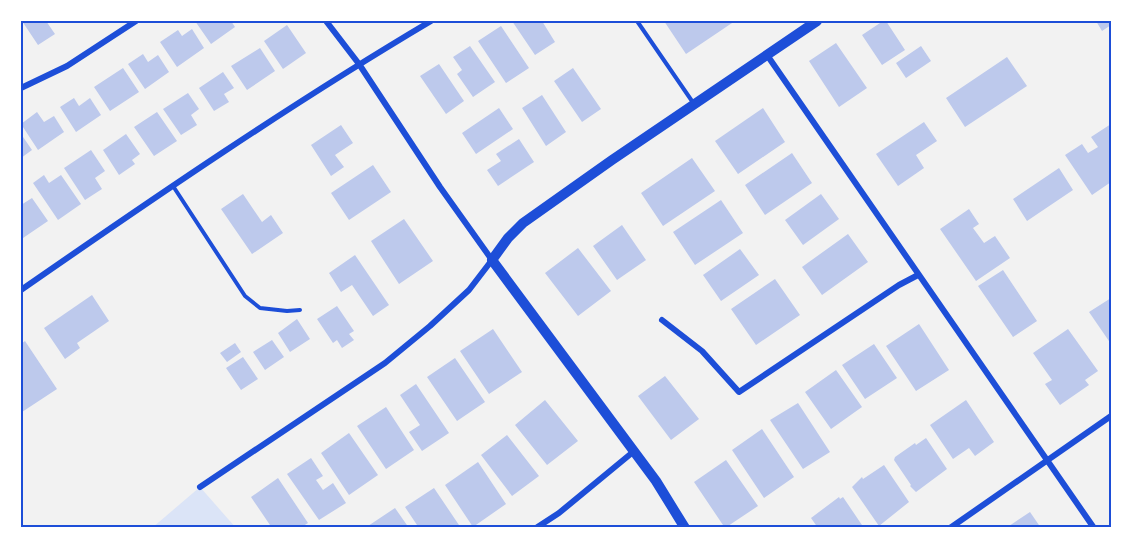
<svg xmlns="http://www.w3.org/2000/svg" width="1132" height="549" viewBox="0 0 1132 549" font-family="Quicksand,sans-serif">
	<rect width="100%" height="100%" fill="#f2f2f2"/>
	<path fill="#dbe4f7" d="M200 487 236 528H152Z"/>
	<path fill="#bdc9ec" d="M22 21H46L55 34 38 45Z
		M195 21H231L235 27 211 44Z
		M512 21H542L555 42 535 55Z
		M664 21H735L686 54Z
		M883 21H886L905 50 882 65 862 35Z
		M1096 21H1111V25L1102 31Z
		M287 25 306 53 283 69 264 41Z
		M501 26 529 68 506 83 478 41Z
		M192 29 204 48 177 67 160 42 178 30 182 36Z
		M836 43 867 88 839 107 809 61Z
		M470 46 495 82 473 97 457 74 462 70 453 57Z
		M921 46 931 61 906 78 896 63Z
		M260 48 275 71 247 90 231 66Z
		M143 54 148 62 158 55 169 72 145 89 128 64Z
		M1007 57 1027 86 965 127 946 98Z
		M439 64 464 101 446 114 420 76Z
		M123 68 139 92 110 111 94 87Z
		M573 68 601 109 582 122 554 81Z
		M223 72 234 88 224 94 229 102 214 111 199 88Z
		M188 93 199 109 191 115 197 125 181 135 163 109Z
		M542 95 566 132 546 146 522 108Z
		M74 98 79 106 90 98 101 115 76 132 60 107Z
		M499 108 513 129 476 154 462 133Z
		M763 108 785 142 738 174 715 141Z
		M37 112 44 122 54 116 64 132 38 150 21 124Z
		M157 112 177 141 154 156 134 127Z
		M924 122 937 141 916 155 924 168 898 186 876 154Z
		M1111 124V182L1092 195 1065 155 1082 144 1088 153 1098 147 1091 137Z
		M341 125 353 143 335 155 344 167 331 176 311 145Z
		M21 134 32 150 21 158Z
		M126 134 140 154 132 160 135 164 119 175 103 150Z
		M519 139 534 162 498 186 487 170 501 161 496 154Z
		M91 150 105 171 95 178 102 189 85 200 64 168Z
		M792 153 812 183 765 215 745 185Z
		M692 158 715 191 663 226 641 193Z
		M373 165 391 192 349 220 331 193Z
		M1059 168 1073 190 1027 221 1013 199Z
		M44 175 49 183 61 175 81 204 58 220 33 183Z
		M243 194 262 222 271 215 283 233 252 254 221 209Z
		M821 194 839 219 803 245 785 220Z
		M32 198 48 221 23 238 21 235V205Z
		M721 200 743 233 695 265 673 232Z
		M969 209 979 224 973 228 984 243 995 236 1010 258 976 281 940 229Z
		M404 219 433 261 399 284 371 241Z
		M622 225 646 260 617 280 593 246Z
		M848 234 868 262 822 295 802 267Z
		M578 248 611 291 578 316 545 273Z
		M740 249 759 275 721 301 703 275Z
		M355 255 389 305 373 316 352 285 341 292 329 273Z
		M1003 270 1037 321 1013 337 978 286Z
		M775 279 800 315 756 345 731 309Z
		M92 295 109 321 77 343 80 348 65 359 44 328Z
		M1111 298V344L1089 312Z
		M337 306 354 331 349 334 354 340 342 348 337 340 333 343 317 319Z
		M297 319 310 339 290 352 278 333Z
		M919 324 949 370 916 391 886 346Z
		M493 329 522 372 489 394 460 351Z
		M1068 329 1098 371 1085 380 1089 385 1060 405 1045 384 1052 380 1033 353Z
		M272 340 284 357 265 370 253 352Z
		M25 341 57 389 22 412 21 344Z
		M235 343 241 352 227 362 220 353Z
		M874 344 897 378 865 399 842 365Z
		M243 357 258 379 241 390 226 368Z
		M455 358 485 402 457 421 427 377Z
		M836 370 862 407 831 429 805 392Z
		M665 376 699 419 671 440 638 396Z
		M416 384 449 433 422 451 409 432 420 425 400 395Z
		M545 400 578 441 547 465 515 425Z
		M966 400 994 442 975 456 969 448 953 459 930 425Z
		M798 403 830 452 803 469 770 420Z
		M386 407 414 450 386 469 357 426Z
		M762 429 794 477 764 498 732 450Z
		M349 433 378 475 349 495 321 453Z
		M507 435 539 476 512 496 481 455Z
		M926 438 947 469 916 492 910 486 911 485 894 460 895 457 915 443 916 445Z
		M311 458 323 476 316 480 323 490 333 483 346 503 319 520 287 474Z
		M726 460 758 506 725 528 694 482Z
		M478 462 506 504 473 527 445 485Z
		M884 465 909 502 879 526 852 487 862 477 863 479Z
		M278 478 308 523 300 528H272L251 497Z
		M434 488 461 528H419L405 507Z
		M839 497 840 499 843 497 864 528H818L811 518Z
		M395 508 409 528H369L368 526Z
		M1030 512 1041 528H1006Z"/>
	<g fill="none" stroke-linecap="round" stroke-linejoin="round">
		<path stroke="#1d4ed8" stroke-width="4" d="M637 21 694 104
			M173 186 245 296 260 308 287 311 300 310"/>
		<path stroke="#1d4ed8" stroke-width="6" d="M767 55 1094 528
			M21 88 67 66 136 21
			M21 290C155 197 291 104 431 21
			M662 320 702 351 739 392 899 285 918 275
			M200 487 385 363 430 326 469 290 492 260 440 187 359 64 326 21
			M536 528 559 513 633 452
			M950 528 1111 416"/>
		<path stroke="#1d4ed8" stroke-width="10" d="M685 528 656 481 492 260 508 238 523 223 612 160 817 21"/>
	</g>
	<rect width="1132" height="549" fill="none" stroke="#ffffff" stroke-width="45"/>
	<rect x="22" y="22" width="1088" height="504" fill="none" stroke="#1d4ed8" stroke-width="2"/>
</svg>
